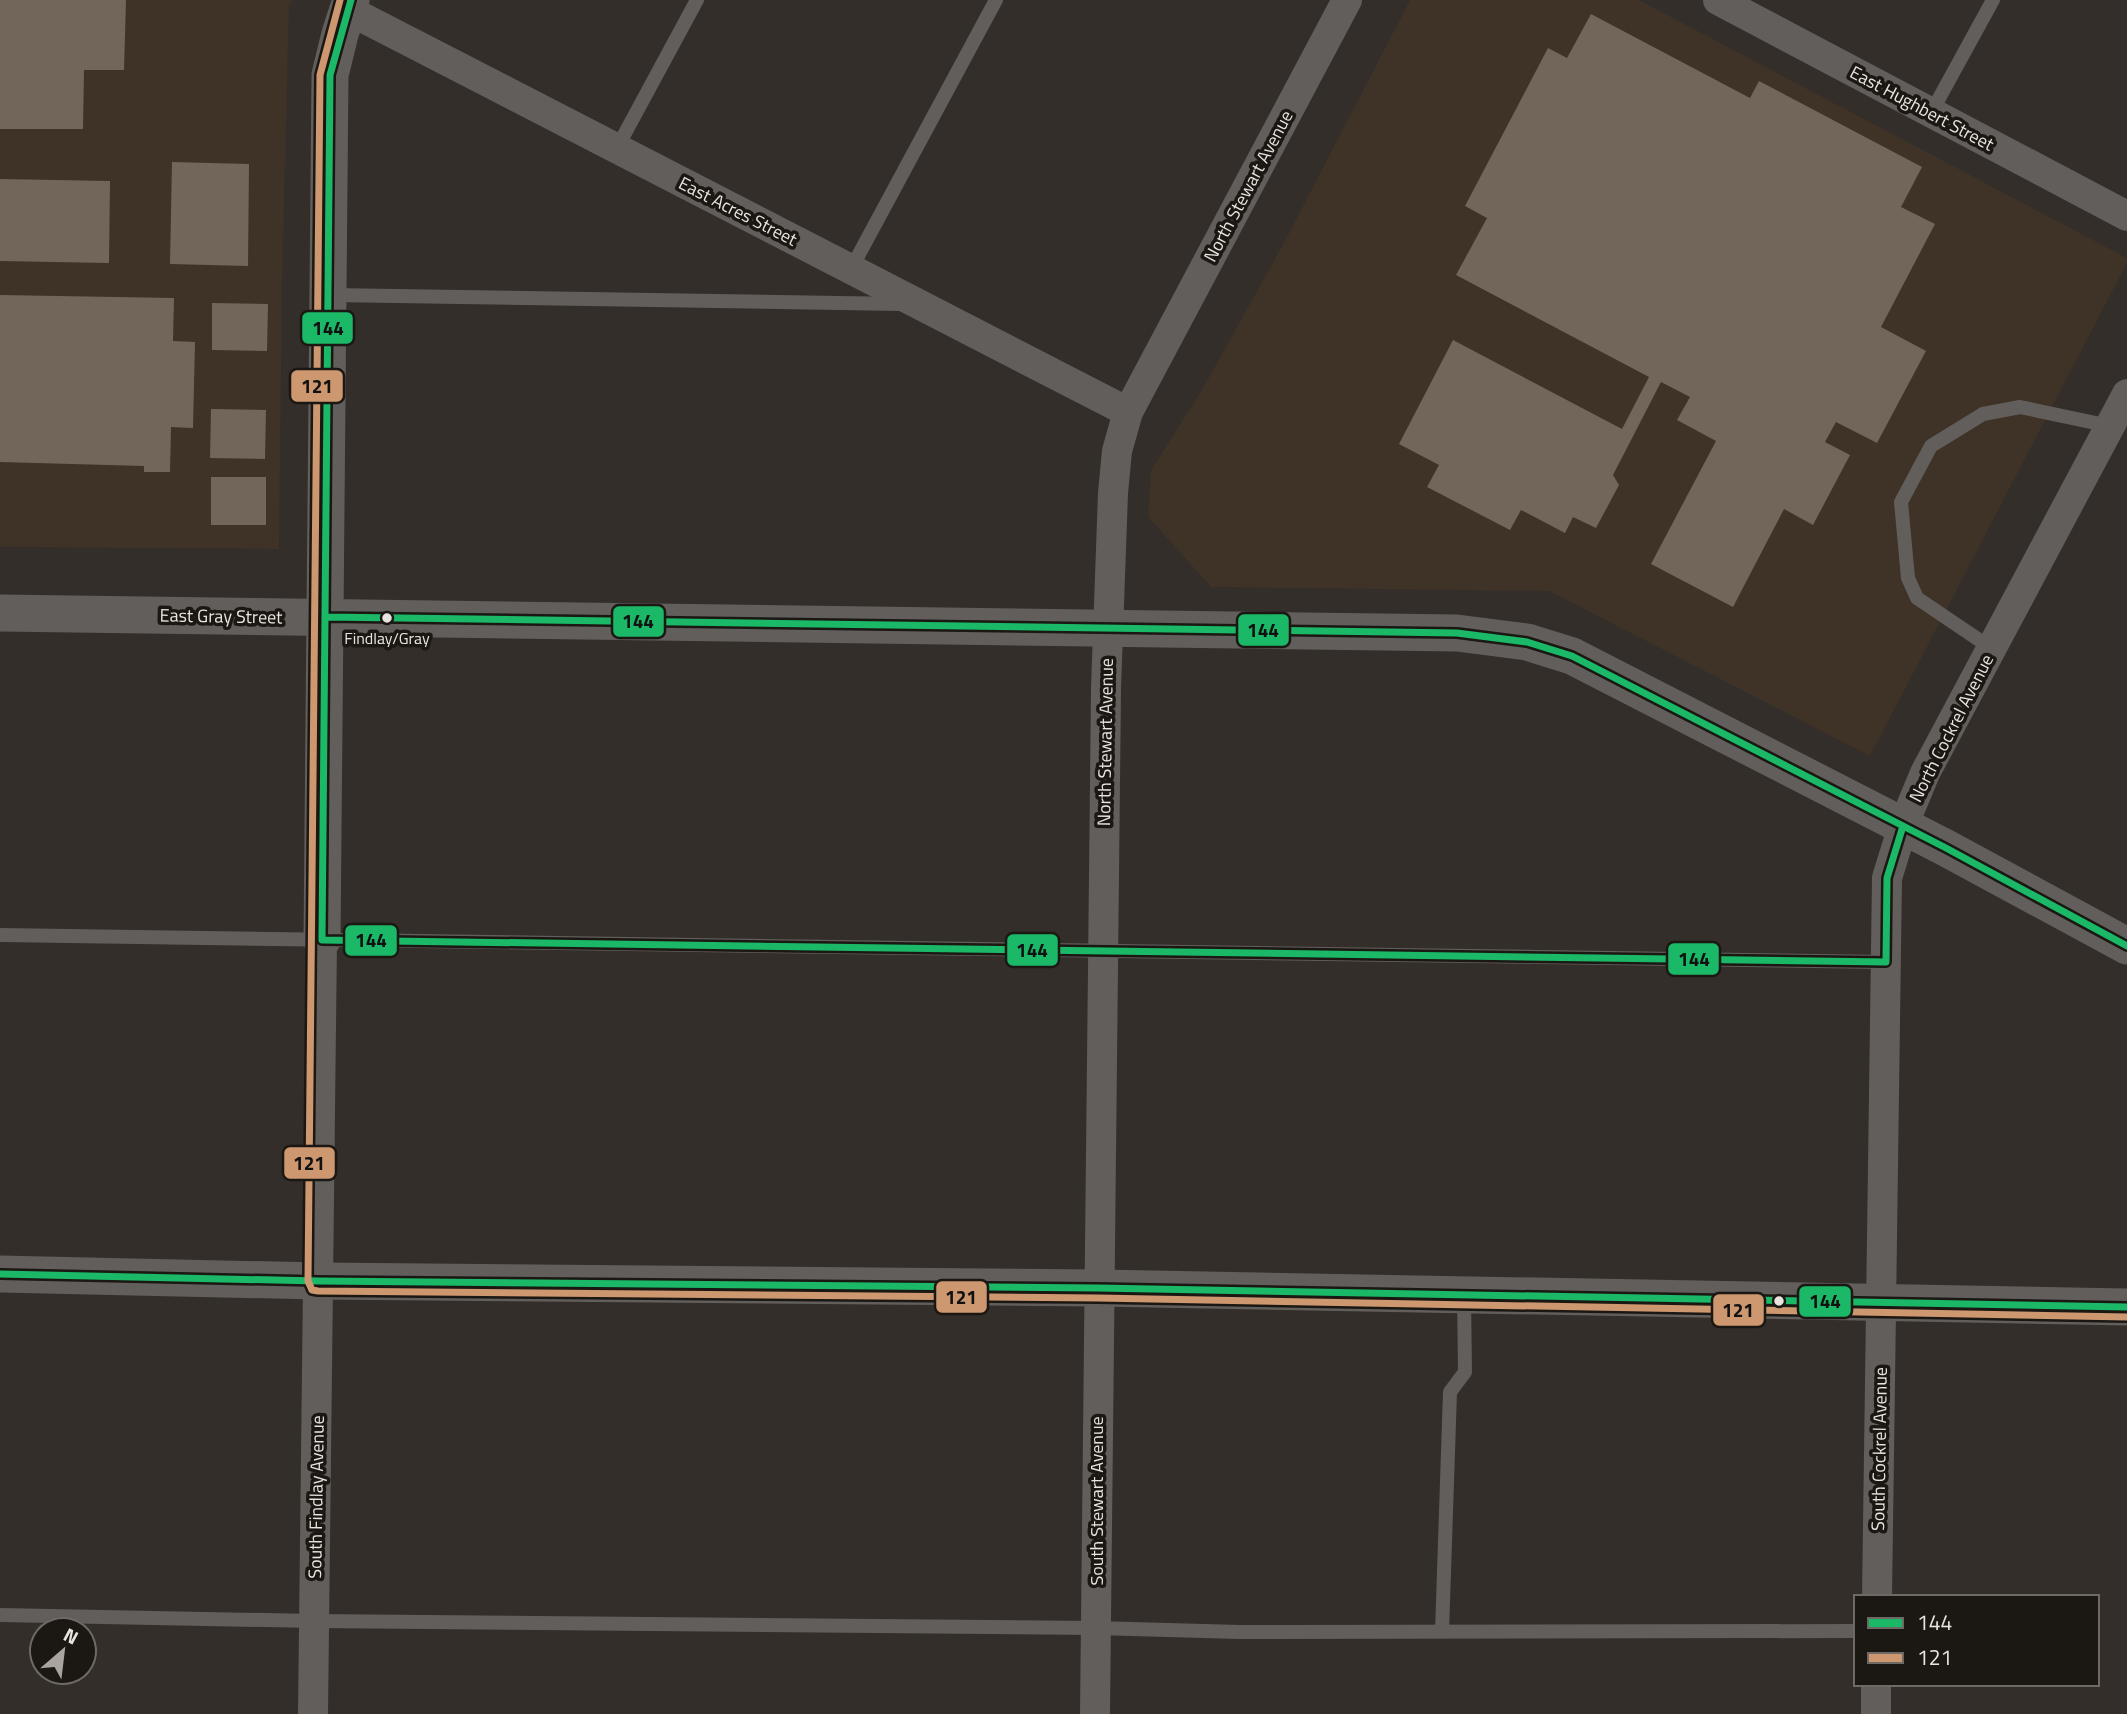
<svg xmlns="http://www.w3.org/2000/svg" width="2127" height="1714" viewBox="0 0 2127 1714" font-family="'Titillium Web',sans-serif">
	<rect width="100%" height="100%" fill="#332e2a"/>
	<path fill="#3f3227" d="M0 0H293L289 5 282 285 279 549 0 547Z
		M1410 0H1639L2127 258V263L1870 756 1549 591 1211 587 1148 517 1151 470 1203 388 1287 237Z"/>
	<path fill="#72665a" d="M0 0H126L124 70H84L83 129H0Z
		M1591 14 1750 98 1759 81 1922 167 1901 207 1935 224 1881 327 1926 351 1877 443 1836 422 1825 442 1850 455 1813 525 1784 509 1733 607 1651 564 1716 441 1677 420 1690 397 1661 382 1613 475 1619 485 1596 528 1573 517 1565 533 1521 510 1510 530 1427 487 1439 465 1399 444 1453 340 1622 429 1649 377 1456 275 1487 218 1465 206 1548 48 1567 58Z
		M172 162 249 164 248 266 170 264Z
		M0 179 110 181 109 263 0 261Z
		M0 295 174 298 173 341 195 342 193 428 171 427 170 472H144V466L0 462Z
		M212 303 268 304 267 351 212 350Z
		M211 409 266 410 265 459 210 458Z
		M211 477H266V525H211Z"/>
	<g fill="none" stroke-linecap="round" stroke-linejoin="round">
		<path stroke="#625e5b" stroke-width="14" d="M1931 113 1993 0
			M617 148 697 0
			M851 269 996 0
			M330 295 901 304
			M1991 648 1917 598 1908 578 1901 502 1931 446 1983 414 2020 407 2110 426
			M0 935 1886 962
			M0 1615 314 1621 1095 1628 1240 1632 1856 1631
			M1442 1632 1450 1392 1465 1372 1464 1296"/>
		<path stroke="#625e5b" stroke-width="30" d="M1718 0 2127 216
			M348 10 1128 412
			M1877 1597 1887 878 1903 826 1925 773 2127 394
			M313 1714 322 940
			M1095 1714 1106 688 1113 493 1117 451 1128 412 1347 0
			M1876 1714V1684"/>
		<path stroke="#625e5b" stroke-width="37" d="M0 613 1457 633 1527 642 1572 656 1946 848 2127 946
			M322 940 330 75 340 34 351 0
			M0 1274 318 1281 1098 1288 2127 1307"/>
		<g stroke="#1b1713" stroke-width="12">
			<path id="bus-1" d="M351 0 330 75 322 940 1886 962 1887 878 1903 826
				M326 617 1457 633 1527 642 1572 656 1946 848 2127 946
				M0 1274 318 1281 1098 1288 2127 1307"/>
		</g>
		<g stroke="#1b1713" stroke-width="12">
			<path id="bus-2" d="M340 0 320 75 308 1281 312 1290 318 1291 1098 1298 2127 1317"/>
		</g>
		<use href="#bus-1" stroke="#1ab867" stroke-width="7"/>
		<use href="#bus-2" stroke="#cd976f" stroke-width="7"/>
	</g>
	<g fill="#eae4df" stroke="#1b1713" stroke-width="2.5">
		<circle cx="387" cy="618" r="6"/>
		<circle cx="1779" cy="1301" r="6"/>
	</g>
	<g text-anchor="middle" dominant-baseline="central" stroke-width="7" stroke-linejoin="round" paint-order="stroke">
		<g font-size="16" fill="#eae4df" stroke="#1b1713">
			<text x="387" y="638">Findlay/Gray</text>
		</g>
		<g font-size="18" fill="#eae4df" stroke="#1b1713">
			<text transform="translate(1922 108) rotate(28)">East Hughbert Street</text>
			<text transform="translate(1248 186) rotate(-62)">North Stewart Avenue</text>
			<text transform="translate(738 211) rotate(27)">East Acres Street</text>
			<text transform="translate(221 616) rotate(1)">East Gray Street</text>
			<text transform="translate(1951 728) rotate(-63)">North Cockrel Avenue</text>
			<text transform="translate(1105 742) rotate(-89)">North Stewart Avenue</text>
			<text transform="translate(1879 1449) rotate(-89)">South Cockrel Avenue</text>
			<text transform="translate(316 1497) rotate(-89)">South Findlay Avenue</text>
			<text transform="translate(1096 1501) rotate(-90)">South Stewart Avenue</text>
		</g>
	</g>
	<g stroke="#1b1713" stroke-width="2.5">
		<rect x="301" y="311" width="53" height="34" rx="7" fill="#1ab867"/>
		<rect x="290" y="369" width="54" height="34" rx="7" fill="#cd976f"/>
		<rect x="612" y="605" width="53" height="33" rx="7" fill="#1ab867"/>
		<rect x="1237" y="613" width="53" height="34" rx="7" fill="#1ab867"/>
		<rect x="344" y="924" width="54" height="33" rx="7" fill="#1ab867"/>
		<rect x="1006" y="933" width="53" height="34" rx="7" fill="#1ab867"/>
		<rect x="1667" y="942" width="53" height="34" rx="7" fill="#1ab867"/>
		<rect x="283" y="1146" width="53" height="34" rx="7" fill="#cd976f"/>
		<rect x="935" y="1280" width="53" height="34" rx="7" fill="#cd976f"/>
		<rect x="1798" y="1285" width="54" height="33" rx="7" fill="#1ab867"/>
		<rect x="1712" y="1293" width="53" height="34" rx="7" fill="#cd976f"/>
	</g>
	<g font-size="19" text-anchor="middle" font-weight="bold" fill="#111">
		<text x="328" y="335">144</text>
		<text x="317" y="393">121</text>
		<text x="638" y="628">144</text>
		<text x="1263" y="637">144</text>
		<text x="371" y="947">144</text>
		<text x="1032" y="957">144</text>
		<text x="1694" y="966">144</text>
		<text x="309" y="1170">121</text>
		<text x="961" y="1304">121</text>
		<text x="1825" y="1308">144</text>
		<text x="1738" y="1317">121</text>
	</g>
	<rect x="1854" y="1595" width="245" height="91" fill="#1b1713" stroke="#6e6965" stroke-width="2"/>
	<rect x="1868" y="1618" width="35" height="10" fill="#1ab867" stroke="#6e6965" stroke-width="2"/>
	<text x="1917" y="1630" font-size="21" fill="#eae4df">144</text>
	<rect x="1868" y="1653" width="35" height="10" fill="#cd976f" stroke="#6e6965" stroke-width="2"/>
	<text x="1917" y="1665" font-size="21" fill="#eae4df">121</text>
	<g transform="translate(63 1651) rotate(28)"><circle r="33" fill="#1b1713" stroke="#6e6965" stroke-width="2"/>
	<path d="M0-5L12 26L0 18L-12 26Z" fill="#aaa4a0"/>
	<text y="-10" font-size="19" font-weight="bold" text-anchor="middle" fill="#eae4df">N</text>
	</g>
</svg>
